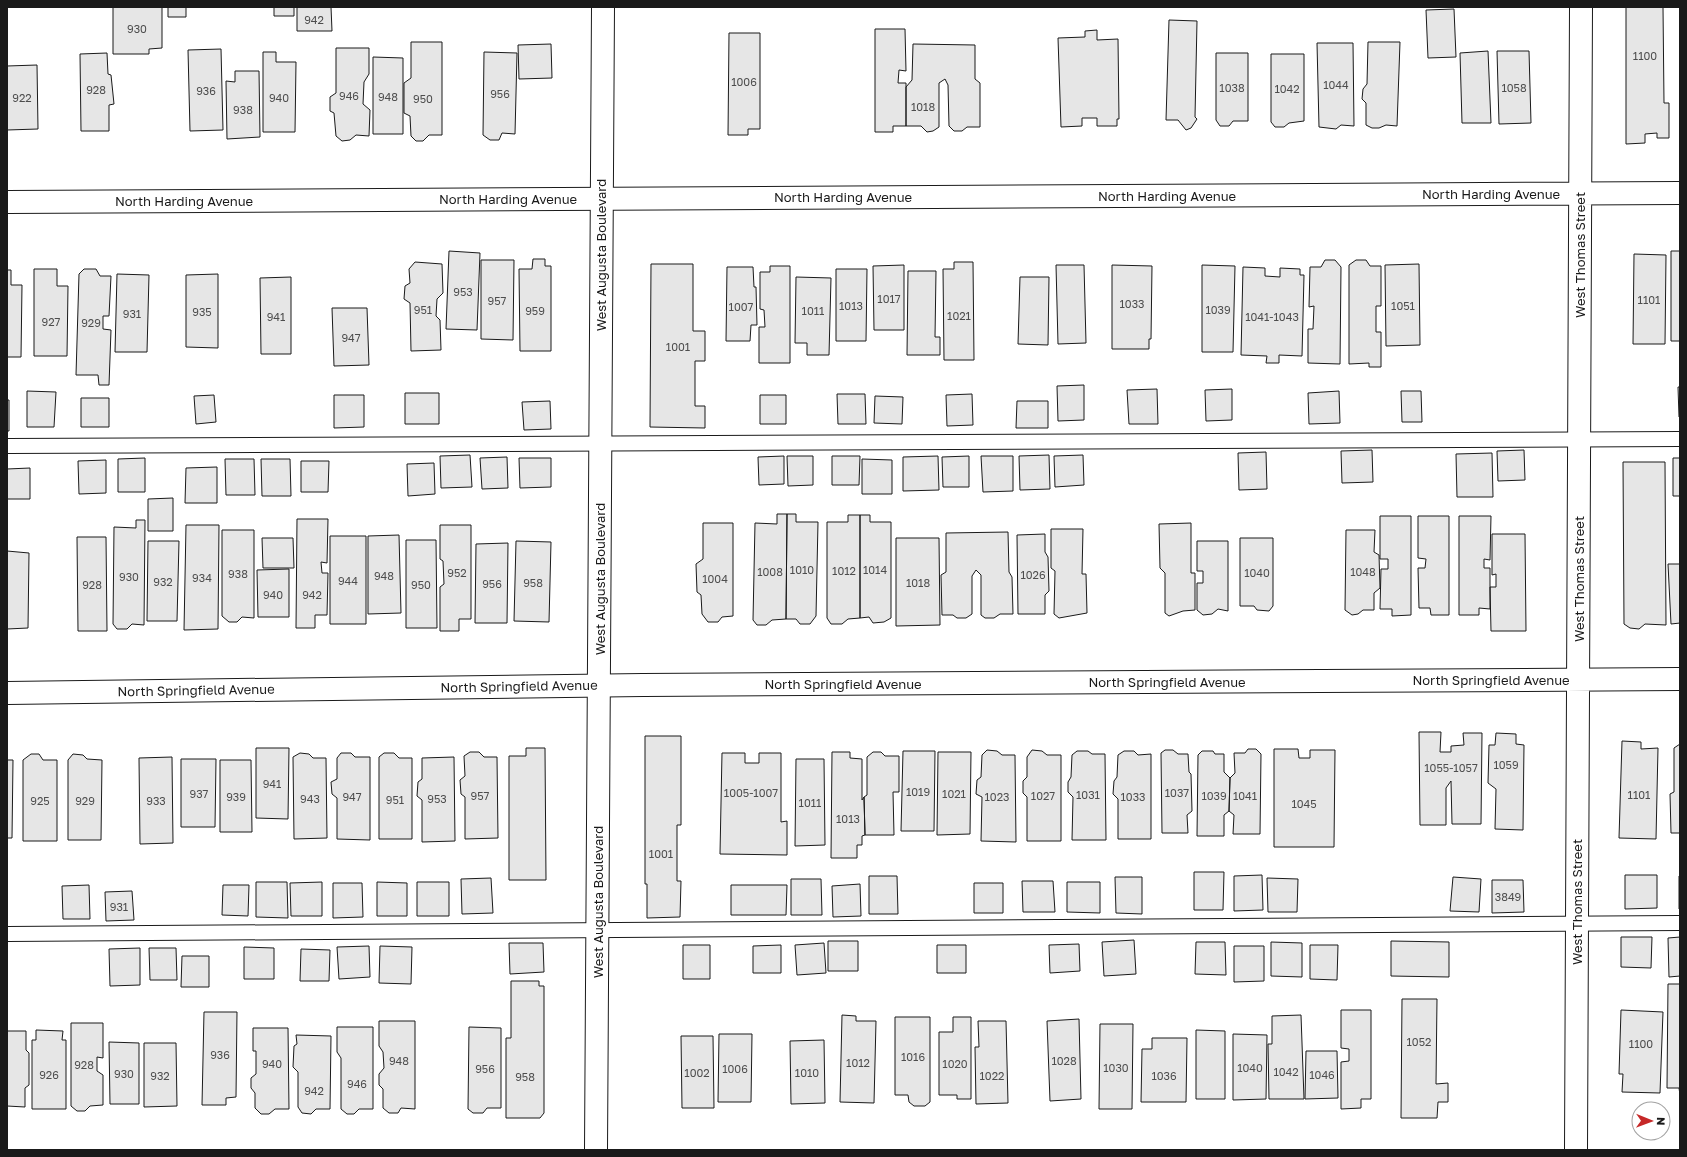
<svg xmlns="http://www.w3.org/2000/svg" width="1687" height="1157" viewBox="0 0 1687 1157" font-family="'Golos Text',sans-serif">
	<rect width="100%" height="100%" fill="#fff"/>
	<path fill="#e6e6e6" stroke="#1a1a1a" d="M113 7H162V48L149 49V54H113Z
		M168 7H186V17H168Z
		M274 7H294V16H274Z
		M297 7H331L332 31H297Z
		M1626 7H1663L1664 103H1669V138H1657V133L1645 134V143L1626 144Z
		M1454 9 1456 57 1428 58 1426 10Z
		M1169 20 1197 21 1195 117 1197 119 1191 128 1186 130 1178 120H1166Z
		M875 29H905L906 71 899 70 898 83H906V126H893V132H875Z
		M1097 30V40L1118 39 1119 119H1117V126H1097V118H1082V126L1061 127 1058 38 1085 37V31Z
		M729 33H760V129H748V135H728Z
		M411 42H442V135H429L423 141H416L411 136 410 116 404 113V83L411 78Z
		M1368 42H1400L1397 126 1386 125 1379 128H1372L1366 125V103L1362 99 1363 89 1367 84Z
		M1317 43H1353L1354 126 1341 125 1336 129 1319 127Z
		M551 44 552 78 519 79 518 45Z
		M913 44 975 45V79L980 83V127H967L962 131H954L949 126 948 85 945 79 939 83V127L933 131 927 132 921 126H906V87L912 80Z
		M336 48H369V74L364 82 363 104 370 110 369 136 356 135 350 140 342 141 336 136 334 113 330 111V97L336 93Z
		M221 49 223 130 190 131 188 50Z
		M1488 51 1491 123H1462L1460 53Z
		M1497 51H1529L1531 123 1499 124Z
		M263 52H276V62H296L295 132H263Z
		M484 52 517 53 515 134 502 133 499 140H490L483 135Z
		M107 53 108 74 111 75 114 104 109 105V131H81L80 54Z
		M1216 53H1248V121H1233L1229 126H1220L1216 120Z
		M1271 54H1304V121L1289 123 1284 127H1275L1271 122Z
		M373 57 403 58V134H373Z
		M37 65 38 129 7 130V66Z
		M235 71H259L260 137 227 139 226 81 235 82Z
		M449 251 480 253 477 330 446 329Z
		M1671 251H1680V341H1671Z
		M1634 254 1666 255 1665 344H1633Z
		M533 259H545V266H551V351H520L519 269H532Z
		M481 260H514L513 340 481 339Z
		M1325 260H1335L1341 267 1340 364 1308 363V329H1313L1314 306 1309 307 1310 267H1321Z
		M1356 260H1366L1370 266H1381V306H1376V332H1381V367H1369V363L1349 364V265Z
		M415 262 442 264 443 293 437 299 436 316 440 320 441 350 411 351 410 303 404 299 405 286 410 283 409 269Z
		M954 262H973L974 360H944L943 269H954Z
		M651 264H693V331H705V361H695V406H705V428L650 427Z
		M1419 264 1420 345 1386 346 1385 265Z
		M904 265V330H874L873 266Z
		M1056 265H1084L1086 343 1058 344Z
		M1112 265 1152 266 1151 339H1149V349H1112Z
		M1202 265 1235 266 1233 352H1202Z
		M770 266H790V363H759V327H765L764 310 760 309V272H770Z
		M727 267H753L754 287H756L757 325H751L750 341H726Z
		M1243 267 1265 268V276L1280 277V268L1300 269V275H1304L1302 356 1279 355V363H1266L1267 356 1241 355Z
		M34 269H57V286H68L67 356H34Z
		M84 269H96L100 276H111L109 316H103V329L111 330 109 385H99L98 375H76L79 274Z
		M836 269H867L866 341H836Z
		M7 270H11V285H22L21 357H7Z
		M908 271H936L935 337H940V355H907Z
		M117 274 149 275 147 352H115Z
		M218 274V348L186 347V275Z
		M291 277V354H261L260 278Z
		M796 277 831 278 829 355H807V343H795Z
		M1020 277H1049L1048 345 1018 344Z
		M332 308H367L369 365 334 366Z
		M1084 385V420L1058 421 1057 386Z
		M1678 387H1680V417H1679Z
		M1157 389 1158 424H1129L1127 390Z
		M1232 389V420L1206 421 1205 390Z
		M27 391 56 392 54 427H27Z
		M1339 391 1340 423 1309 424 1308 393Z
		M1401 391H1421L1422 422H1402Z
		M405 393H439V424H405Z
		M837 394H865L866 424H838Z
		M972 394 973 425 947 426 946 395Z
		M214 395 216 422 196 424 194 396Z
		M334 395H364V427L334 428Z
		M760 395H786V424H760Z
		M875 396 903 397 902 424 874 423Z
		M81 398H109V427H81Z
		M7 400H9V431H7Z
		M550 401 551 429 524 430 522 402Z
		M1017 401H1048V428H1016Z
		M1372 450 1373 482 1342 483 1341 451Z
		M1524 450 1525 480 1498 481 1497 451Z
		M1266 452 1267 489 1239 490 1238 453Z
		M1492 453 1493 497H1457L1456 454Z
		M470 455 472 487 441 488 440 456Z
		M1049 455 1050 489 1020 490 1019 456Z
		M1083 455 1084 485 1055 487 1054 456Z
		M784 456V484L759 485 758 457Z
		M787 456H813V485L788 486Z
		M832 456H860L859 485H832Z
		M938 456 939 490 903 491V457Z
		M969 456V487H943L942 457Z
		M981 456H1013V491L983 492Z
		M507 457 508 488 482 489 480 458Z
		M145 458V492H118V459Z
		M519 458H551V487L520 488Z
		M1673 458H1680V496H1673Z
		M225 459H254L255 495H226Z
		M261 459H290L291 496H262Z
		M862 459 892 460V494H862Z
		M106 460V493L79 494 78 461Z
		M301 461H329L328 492H301Z
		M1623 462H1665L1666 625 1645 624 1639 629 1630 628 1624 624Z
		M434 463 435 494 408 496 407 464Z
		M217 467V503H185L186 468Z
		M30 468V499H7V469Z
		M173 498V531H148V499Z
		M777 514H787L786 619 772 620 766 625H757L753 620 755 523 777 524Z
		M787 514H796V522H818L816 616 810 624H800L796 619H786Z
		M848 515H860V618L848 619 842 624H831L827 618V522H848Z
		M860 515H870V522H891V618L884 622 873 623 869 617 860 618Z
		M1380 516H1411V615L1392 616V609H1380L1381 569H1388V559H1380Z
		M1418 516H1449V615H1431L1430 608H1419L1418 568H1425L1426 559 1418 558Z
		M1459 516H1491L1490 560 1484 559V568H1490V609L1479 608V615H1459Z
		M297 519H328L327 563 321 562 322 573H328L327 615H315V628H296Z
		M136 520H145L144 625 132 624 127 629H117L113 624 114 527 136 528Z
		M703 523H733V616L722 617 718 622H708L702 614 701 595 697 592 696 564 703 559Z
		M1191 523V573H1195V610L1183 611 1169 616 1165 613V573L1160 568 1159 524Z
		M186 525H219L218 629 184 630Z
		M440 525H471V619H459V631H440V587L444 584 443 561 440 559Z
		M1051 529H1083L1082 574H1086L1087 613 1059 618 1054 614 1055 571 1051 568Z
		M222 530H254V618L242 617 237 622H229L222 616Z
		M1346 530H1375L1374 552 1379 555 1380 588 1374 593V610H1363L1358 614 1352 615 1345 610Z
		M1008 532 1009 572 1012 577 1013 614H1000L994 618H985L981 615V575L976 570 972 576V614L966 618H957L953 615H942L941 575 946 572V533Z
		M1045 534V552L1048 557 1049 591 1045 595V614H1018L1017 535Z
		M1492 534H1525L1526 631H1491L1490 587H1496V574L1492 575Z
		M399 535 401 613 368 614V536Z
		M330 536H366V624H330Z
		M77 537H106L107 631H78Z
		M262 538H293L294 568H263Z
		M896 538H939L940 625 896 626Z
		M1240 538H1273V606L1269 611 1257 610 1254 606H1240Z
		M406 540H436L437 628H406Z
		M148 541H179L177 621H147Z
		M516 541 551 542 549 622 514 621Z
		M1197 541H1228V611L1218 609 1212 614 1203 615 1197 610V583H1203V571H1197Z
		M508 543 507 623H475L476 544Z
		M7 551 29 553 28 628 7 629Z
		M1668 564H1680V623L1671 624Z
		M289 569V617H258L257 570Z
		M1419 732H1441L1440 752H1451V746L1464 745 1463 733H1482L1481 824H1452L1451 781 1446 788V825H1420Z
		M1496 733 1516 734V744L1524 745 1523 830 1495 829 1496 789 1488 783 1489 745H1495Z
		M645 736H681V825H677V881H681L680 917 647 918V884H645Z
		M1622 741 1641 742V749L1658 748 1656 839 1619 838Z
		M1680 744V833H1671L1670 794 1674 792V748Z
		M256 748H289L288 819 256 818Z
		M526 748H545L546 880H509V756H526Z
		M1248 749H1256L1261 754 1260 834H1233L1234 815 1229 811 1230 778 1235 773 1234 753H1245Z
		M1274 749H1298L1299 758H1310V750H1335L1334 847H1274Z
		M987 750 997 751 1002 755H1015L1016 842 981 841 982 797 976 794 977 780 981 777 982 755Z
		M1032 750 1042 751 1047 755H1061V841H1027V797L1023 793V781L1027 777V757Z
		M1165 750H1173L1178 754H1188L1189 772 1191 774 1192 811 1187 815 1188 833H1162L1161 753Z
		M903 751H935L934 831H901Z
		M1077 751H1088L1092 754H1105L1106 840H1072L1073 797 1068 792V782L1071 777 1072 755Z
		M1124 751H1134L1138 755 1151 754V839H1118V799L1113 794 1114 781 1117 777 1118 755Z
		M1202 751H1213L1215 754H1224V772L1230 778 1229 811 1224 815V836H1197L1198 755Z
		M470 752H479L484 757H497L498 838 465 839V797L461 794 460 780 465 776 464 756Z
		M832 752H850V758L862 759V800L864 797 865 835 862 836V845H857V858H831Z
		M873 752H881L885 756H899V792H893L894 835H865L864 797 867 795V757Z
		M938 752H971L970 834 937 835Z
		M300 753 309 754 313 758H326L327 838 294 839 293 757Z
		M341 753H351L355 757H370V840L337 839V798L332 794 331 782 337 779V758Z
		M384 753H394L399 758H412V839H379V757Z
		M722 753H745V763H759V753H781V822L787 821V855L720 854Z
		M31 754H39L43 760H57V841H23V760Z
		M73 754 83 755 87 759 102 760 101 840H68V760Z
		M172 757 173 843 140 844 139 758Z
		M454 757 455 841 422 842V800L417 796 418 782 422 779V758Z
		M181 759H216L215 827H181Z
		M796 759H824L825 845 795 846Z
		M7 760H13L12 838H7Z
		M220 760H251L252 832H220Z
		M1194 872H1224L1223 910H1194Z
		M1262 875 1263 910 1234 911V876Z
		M1625 875H1657V908L1625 909Z
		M869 876H897L898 914H869Z
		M1679 876H1680V909H1679Z
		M1115 877H1142V914L1116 913Z
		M1453 877 1481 879 1479 912 1450 911Z
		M491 878 493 913 462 914 461 879Z
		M1267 878 1298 879 1297 912H1268Z
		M791 879H821L822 915H791Z
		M1492 880H1523L1524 912 1492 913Z
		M1022 881H1053L1055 912H1023Z
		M256 882H287L288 918 256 917Z
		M322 882V916H291L290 883Z
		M377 882 407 883V916H377Z
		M417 882H449V916H417Z
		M1067 882H1100V913L1067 912Z
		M333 883H362L363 917 333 918Z
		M974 883H1003V913H974Z
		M860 884 861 916 833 917 832 886Z
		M89 885 90 919H63L62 886Z
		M223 885H249L248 916 222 915Z
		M731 885H787L786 915H731Z
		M132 891 134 920 106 921 105 892Z
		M1621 937H1652L1651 968 1621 967Z
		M1680 937V976L1669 977 1668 938Z
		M1134 940 1136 974 1104 976 1102 942Z
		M828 941H858V971H828Z
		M1391 941 1449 942V977L1391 976Z
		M1196 942H1225L1226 975 1195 974Z
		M1271 942 1302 943V977L1271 976Z
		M509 943H543L544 972 510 974Z
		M824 943 826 973 797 975 795 945Z
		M1079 944 1080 971 1050 973 1049 945Z
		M683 945H710V979H683Z
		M781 945V973H753V946Z
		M937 945H966V973H937Z
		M1310 945H1338L1337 980 1310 979Z
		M369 946 370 977 339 979 337 947Z
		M380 946 412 947 411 984 379 983Z
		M1234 946H1264V981L1234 982Z
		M244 947 274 948V979H244Z
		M140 948V985L110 986 109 949Z
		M149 948H176L177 980H150Z
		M301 949 330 950 329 981H300Z
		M182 956H209V987H181Z
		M511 981H539V986H544V1113L540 1118H506V1038H511Z
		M1668 984H1680V1095L1679 1088H1667Z
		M1402 999H1437L1436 1084 1448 1083V1102H1438L1437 1118H1401Z
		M1341 1010H1371V1099H1361V1108L1341 1109V1062L1349 1061V1049L1341 1048Z
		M1621 1010 1663 1012 1660 1093 1622 1092 1623 1074H1619Z
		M204 1012H237L236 1097 226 1098V1105H202Z
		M842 1015 856 1016V1021H876L874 1103 840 1102Z
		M1301 1015 1304 1099H1269L1268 1044H1272V1016Z
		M895 1017H930V1102L925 1106H914L909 1102 908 1095H895Z
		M953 1017H971V1099H957V1095H939V1032H953Z
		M1079 1019 1081 1099 1050 1101 1047 1021Z
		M379 1021H415V1109L401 1108 398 1113H389L383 1108V1089L379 1085V1074L384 1068 383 1052 379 1046Z
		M978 1021H1006L1008 1103 976 1104 975 1047H979Z
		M71 1023H103V1058L97 1057V1071L103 1075V1105L90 1106 85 1111H77L71 1106Z
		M1100 1024H1133L1132 1109H1099Z
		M337 1027H373V1109H359L354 1114H347L341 1109V1058L337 1052Z
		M469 1027 501 1028V1108H487L483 1113H473L468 1109Z
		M253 1028H288L289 1109H275L269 1114H261L255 1108V1093L251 1088V1078L256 1074V1051H253Z
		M36 1030 63 1031 62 1040H66V1109H32V1040H36Z
		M1196 1030 1225 1031V1099H1196Z
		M7 1031H26V1050L29 1053V1085L25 1088V1107L7 1106Z
		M719 1034H752L751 1102H718Z
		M1233 1034 1267 1035 1266 1099 1233 1100Z
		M296 1035 331 1036 330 1109H316L311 1114 302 1113 298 1107V1072L293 1067 294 1046 297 1044Z
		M681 1036H713L714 1108H682Z
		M1152 1038H1187L1186 1102H1141L1142 1049H1152Z
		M824 1040 825 1103 791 1104 790 1041Z
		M109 1042 139 1043V1104H110Z
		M144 1043H176L177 1106 144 1107Z
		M1306 1051H1337L1338 1098 1305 1099Z"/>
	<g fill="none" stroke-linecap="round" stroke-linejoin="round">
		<g stroke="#1a1a1a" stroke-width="16">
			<path id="service" d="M7 446 1680 439
				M7 934 1680 923"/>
		</g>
		<g stroke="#1a1a1a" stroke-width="24">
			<path id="minor" d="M7 202 1680 193
				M7 693 643 685 1680 679
				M1576 1150 1581 7"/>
		</g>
		<g stroke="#1a1a1a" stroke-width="24">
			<path id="tertiary" d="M596 1150 603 7"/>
		</g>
		<use href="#service" stroke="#fff" stroke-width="14"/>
		<use href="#minor" stroke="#fff" stroke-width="22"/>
		<use href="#tertiary" stroke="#fff" stroke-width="22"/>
	</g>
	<g text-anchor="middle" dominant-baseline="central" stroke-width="3" stroke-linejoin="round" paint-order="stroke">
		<g font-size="11" fill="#4d4d4d">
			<text x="314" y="19">942</text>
			<text x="137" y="28">930</text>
			<text x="1645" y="55">1100</text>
			<text x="744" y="81">1006</text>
			<text x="1336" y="84">1044</text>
			<text x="1232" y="87">1038</text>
			<text x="1514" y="87">1058</text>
			<text x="1287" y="88">1042</text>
			<text x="96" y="89">928</text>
			<text x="206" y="90">936</text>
			<text x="500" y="93">956</text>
			<text x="349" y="95">946</text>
			<text x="388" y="96">948</text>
			<text x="22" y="97">922</text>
			<text x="279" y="97">940</text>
			<text x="423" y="98">950</text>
			<text x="923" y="106">1018</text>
			<text x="243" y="109">938</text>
			<text x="463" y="291">953</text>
			<text x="889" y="298">1017</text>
			<text x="1649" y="299">1101</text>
			<text x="497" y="300">957</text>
			<text x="1132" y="303">1033</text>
			<text x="851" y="305">1013</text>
			<text x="1403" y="305">1051</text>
			<text x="741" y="306">1007</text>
			<text x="423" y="309">951</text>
			<text x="1218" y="309">1039</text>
			<text x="535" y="310">959</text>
			<text x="813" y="310">1011</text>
			<text x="202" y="311">935</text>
			<text x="132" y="313">931</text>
			<text x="959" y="315">1021</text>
			<text x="276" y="316">941</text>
			<text x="1272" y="316">1041-1043</text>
			<text x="51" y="321">927</text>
			<text x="91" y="322">929</text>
			<text x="351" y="337">947</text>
			<text x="678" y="346">1001</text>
			<text x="802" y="569">1010</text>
			<text x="875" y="569">1014</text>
			<text x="844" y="570">1012</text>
			<text x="770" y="571">1008</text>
			<text x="1363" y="571">1048</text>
			<text x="457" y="572">952</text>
			<text x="1257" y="572">1040</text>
			<text x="238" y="573">938</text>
			<text x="1033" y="574">1026</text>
			<text x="384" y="575">948</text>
			<text x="129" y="576">930</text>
			<text x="202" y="577">934</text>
			<text x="715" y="578">1004</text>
			<text x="348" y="580">944</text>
			<text x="163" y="581">932</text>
			<text x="533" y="582">958</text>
			<text x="918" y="582">1018</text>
			<text x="492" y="583">956</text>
			<text x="92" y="584">928</text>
			<text x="421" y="584">950</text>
			<text x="273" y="594">940</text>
			<text x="312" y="594">942</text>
			<text x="1506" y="764">1059</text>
			<text x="1451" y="767">1055-1057</text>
			<text x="272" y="783">941</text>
			<text x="918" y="791">1019</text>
			<text x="751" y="792">1005-1007</text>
			<text x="1177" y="792">1037</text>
			<text x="199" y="793">937</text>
			<text x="954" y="793">1021</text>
			<text x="1088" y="794">1031</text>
			<text x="1639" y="794">1101</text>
			<text x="480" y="795">957</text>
			<text x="1043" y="795">1027</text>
			<text x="1214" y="795">1039</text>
			<text x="1245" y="795">1041</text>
			<text x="236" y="796">939</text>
			<text x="352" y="796">947</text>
			<text x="997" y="796">1023</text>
			<text x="1133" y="796">1033</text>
			<text x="310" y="798">943</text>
			<text x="437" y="798">953</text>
			<text x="395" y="799">951</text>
			<text x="40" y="800">925</text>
			<text x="85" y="800">929</text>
			<text x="156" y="800">933</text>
			<text x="810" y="802">1011</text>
			<text x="1304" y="803">1045</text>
			<text x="848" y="818">1013</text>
			<text x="661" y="853">1001</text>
			<text x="1508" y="896">3849</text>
			<text x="119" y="906">931</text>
			<text x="1419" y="1041">1052</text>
			<text x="1641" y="1043">1100</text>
			<text x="220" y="1054">936</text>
			<text x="913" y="1056">1016</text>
			<text x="399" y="1060">948</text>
			<text x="1064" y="1060">1028</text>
			<text x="858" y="1062">1012</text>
			<text x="272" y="1063">940</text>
			<text x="955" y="1063">1020</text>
			<text x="84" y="1064">928</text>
			<text x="1116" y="1067">1030</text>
			<text x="1250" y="1067">1040</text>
			<text x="485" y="1068">956</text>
			<text x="735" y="1068">1006</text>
			<text x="1286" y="1071">1042</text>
			<text x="697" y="1072">1002</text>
			<text x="807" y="1072">1010</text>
			<text x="124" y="1073">930</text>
			<text x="49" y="1074">926</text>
			<text x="1322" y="1074">1046</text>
			<text x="160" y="1075">932</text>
			<text x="992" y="1075">1022</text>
			<text x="1164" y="1075">1036</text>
			<text x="525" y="1076">958</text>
			<text x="357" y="1083">946</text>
			<text x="314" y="1090">942</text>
		</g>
		<g font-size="13" fill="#1a1a1a" stroke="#fff">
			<text x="1491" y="194">North Harding Avenue</text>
			<text x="1167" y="196">North Harding Avenue</text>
			<text x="843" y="197">North Harding Avenue</text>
			<text x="508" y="199">North Harding Avenue</text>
			<text x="184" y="201">North Harding Avenue</text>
			<text transform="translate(601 255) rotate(-90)">West Augusta Boulevard</text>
			<text transform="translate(1580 255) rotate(-90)">West Thomas Street</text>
			<text transform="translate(600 579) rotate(-90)">West Augusta Boulevard</text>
			<text transform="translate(1579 579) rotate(-90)">West Thomas Street</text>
			<text x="1491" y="680">North Springfield Avenue</text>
			<text x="1167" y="682">North Springfield Avenue</text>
			<text x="843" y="684">North Springfield Avenue</text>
			<text transform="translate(519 686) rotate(-1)">North Springfield Avenue</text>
			<text transform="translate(196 690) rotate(-1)">North Springfield Avenue</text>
			<text transform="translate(598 902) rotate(-90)">West Augusta Boulevard</text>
			<text transform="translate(1577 902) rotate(-90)">West Thomas Street</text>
		</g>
	</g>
	<rect width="1687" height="1157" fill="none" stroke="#1a1a1a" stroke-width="16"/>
	<g transform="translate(1651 1121) rotate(91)"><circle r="19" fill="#ffffff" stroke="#a3a3a3"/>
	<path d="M0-3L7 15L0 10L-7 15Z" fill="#c62828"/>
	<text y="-6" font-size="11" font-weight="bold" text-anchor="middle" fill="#1a1a1a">N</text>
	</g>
</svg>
